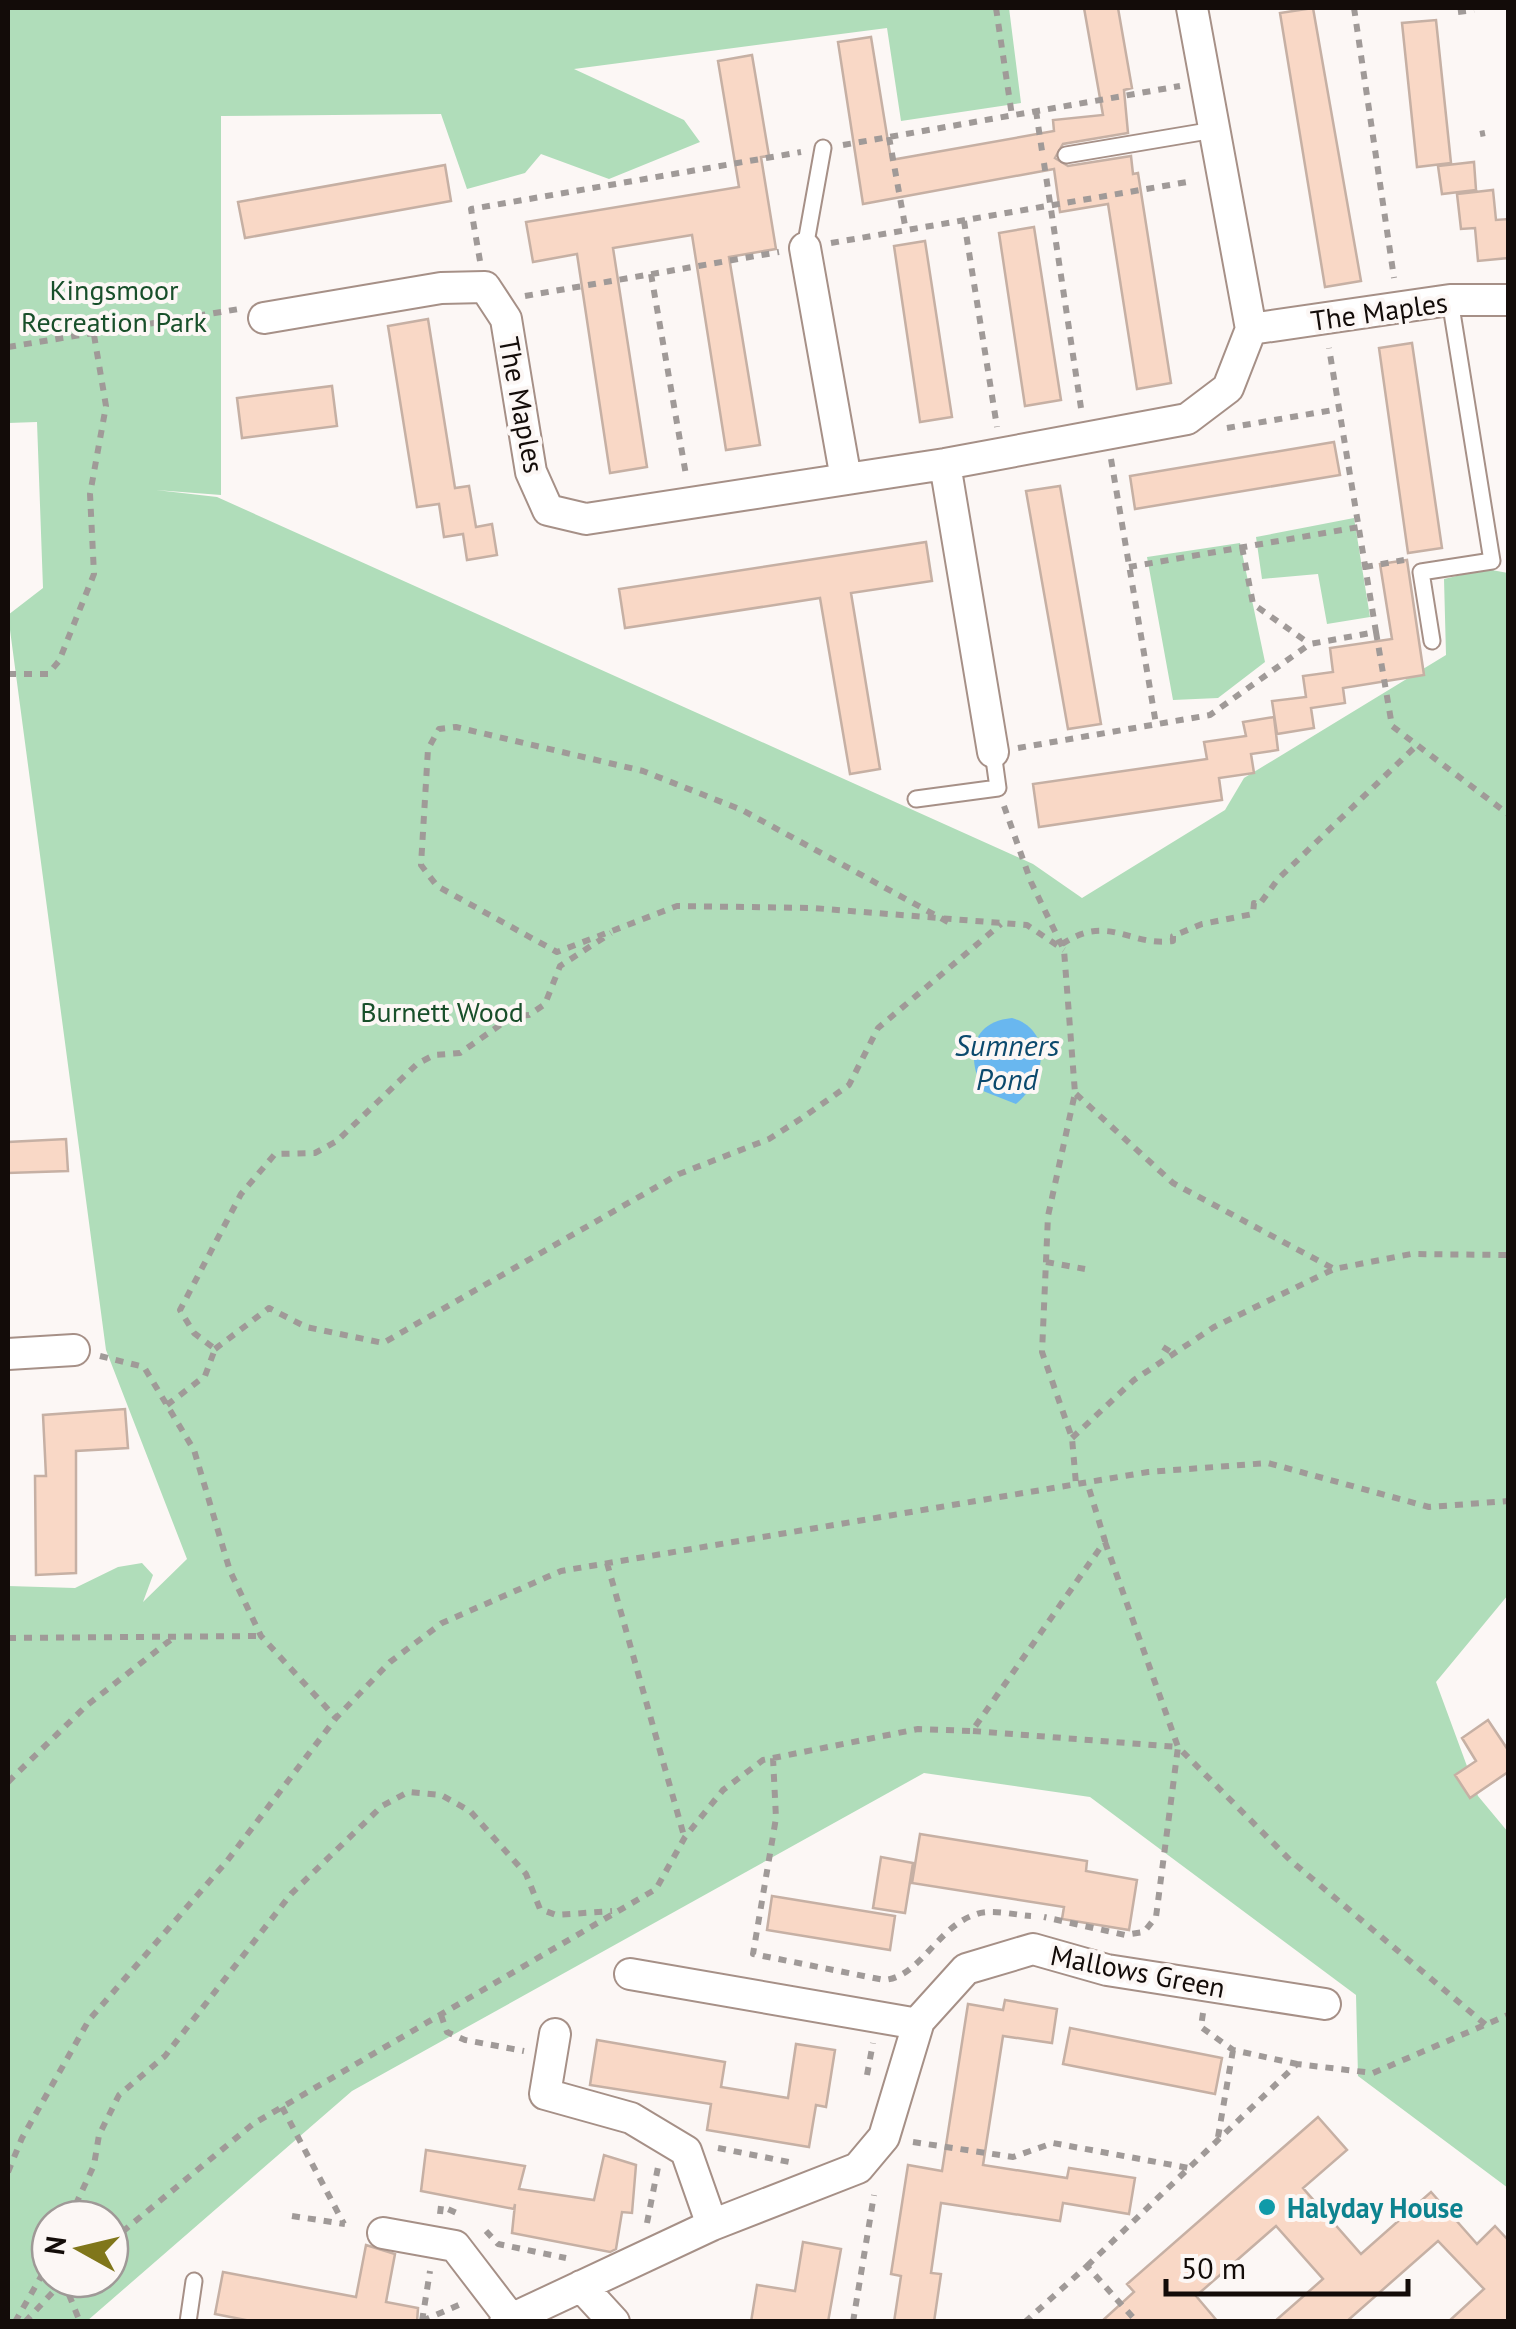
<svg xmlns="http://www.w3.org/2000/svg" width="1516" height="2329" viewBox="0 0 1516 2329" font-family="'PT Sans',sans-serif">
	<rect width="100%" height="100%" fill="#fcf7f5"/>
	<path fill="#b0ddba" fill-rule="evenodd" d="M8 8H1009L1021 103 901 121 887 28 574 69 684 120 700 142 609 179 541 154 525 173 467 189 441 114 221 116V495L156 490 217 497 1033 864 1082 898 1225 810 1244 778 1446 655 1444 579 1486 569 1508 573V1595L1436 1682 1478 1796 1508 1832V2188L1358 2076 1356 1995 1090 1797 924 1773 352 2091 87 2321 8 2322V1586L75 1588 118 1567 142 1563 153 1575 143 1602 187 1559 106 1350 8 615 43 588 37 422 8 423ZM50 2219H110V2279H50Z
		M1354 518 1370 617 1327 624 1318 574 1262 579 1256 537Z
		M1240 543 1265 662 1218 698 1173 700 1147 557Z"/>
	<path fill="#69b7ef" d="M1012 1018C1055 1031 1045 1080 1016 1104L983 1091C967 1058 969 1022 1012 1018Z"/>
	<path fill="#f9d8c6" stroke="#c6b0a4" stroke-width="2.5" d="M1084 8H1118L1132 88 1124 90 1128 133 1063 144 1055 158 1068 166 1131 156 1133 174 1138 173 1171 383 1137 389 1108 204 1060 212 1054 169 863 204 838 42 871 37 891 160 1054 131 1053 120 1103 115Z
		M1313 8 1361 281 1325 287 1280 13Z
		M1436 20 1451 163 1417 167 1402 23Z
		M752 55 769 156 761 157 776 249 729 257 760 445 726 450 692 235 613 248 647 467 610 473 577 254 533 262 526 222 739 187 718 61Z
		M1474 162 1476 190 1442 194 1438 166Z
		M445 165 451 201 245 238 238 202Z
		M1493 190 1496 220 1508 219V258L1478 261 1475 228 1461 229 1457 194Z
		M1034 227 1061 400 1025 406 999 233Z
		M925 241 952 417 920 422 894 246Z
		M428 319 455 488 469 486 476 527 492 524 497 555 467 560 463 534 444 537 439 504 417 507 388 326Z
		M1412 343 1442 548 1408 553 1379 348Z
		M332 386 337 426 242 438 237 398Z
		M1334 442 1340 475 1135 509 1130 476Z
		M1060 486 1101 724 1068 729 1026 491Z
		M926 542 932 581 851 593 880 769 850 774 820 598 625 628 619 589Z
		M1407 560 1424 675 1343 688 1345 703 1311 708 1314 728 1277 734 1272 701 1306 697 1303 676 1333 672 1330 648 1392 639 1380 564Z
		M1274 717 1278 750 1251 754 1254 773 1219 778 1222 800 1039 827 1033 784 1207 759 1204 742 1246 736 1243 722Z
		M66 1139 68 1171 8 1173V1142Z
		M125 1409 128 1448 76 1451V1573L36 1575 35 1476H46L43 1415Z
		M1488 1720 1508 1750V1772L1470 1798 1455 1775 1476 1761 1462 1738Z
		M920 1834 1087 1861 1086 1871 1137 1880 1129 1930 1062 1919 1064 1907 912 1883Z
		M881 1857 913 1863 905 1913 873 1908Z
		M772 1896 895 1916 890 1950 767 1930Z
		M1005 2000 1057 2009 1052 2043 1003 2036 983 2165 1067 2178 1069 2168 1135 2178 1129 2214 1063 2203 1060 2221 941 2203 931 2273 941 2274 934 2322H894L901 2276 891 2274 908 2165 942 2171 968 2004 1003 2010Z
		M1070 2028 1222 2058 1215 2094 1063 2064Z
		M597 2040 725 2062 721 2087 788 2098 796 2044 835 2050 826 2107 816 2105 809 2147 707 2130 711 2104 590 2085Z
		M1318 2117 1347 2150 1303 2188 1361 2254 1431 2192 1477 2244 1495 2226 1508 2240V2322H1448L1484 2289 1438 2241 1346 2322H1274L1323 2279 1276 2226 1196 2296 1218 2322H1101L1134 2292 1127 2284Z
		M426 2150 525 2166 519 2189 594 2200 604 2155 636 2165 632 2213 622 2212 616 2249 610 2252 512 2233 515 2204 514 2209 421 2191Z
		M803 2242 841 2249 828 2322H751L757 2285 795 2291Z
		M366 2245 395 2254 386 2302 418 2308 417 2322H256L215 2314 223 2272 356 2297Z"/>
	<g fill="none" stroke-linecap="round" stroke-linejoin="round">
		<g stroke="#a69087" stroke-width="19">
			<path id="service" d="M1066 155 1214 130
				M805 248 823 148
				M1432 641 1421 572 1492 561 1450 300
				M916 799 998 788 993 752
				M188 2322 194 2281"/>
		</g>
		<g stroke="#a69087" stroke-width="34">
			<path id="minor" d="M805 248 846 479
				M264 318 441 288 485 287 506 319 531 472 548 510 586 519 945 464 1187 419 1228 388 1251 329 1192 8
				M1251 329 1450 300H1508
				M945 464 993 752
				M8 1354 74 1350
				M630 1974 918 2024
				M555 2034 545 2094 631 2118 686 2151 712 2225
				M383 2233 455 2246 511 2319
				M581 2286 614 2322
				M505 2322 712 2225 858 2168 884 2137 919 2021 966 1969 1033 1949 1107 1970 1325 2004"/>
		</g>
		<path stroke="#a09a98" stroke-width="6" stroke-dasharray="8 8" stroke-linecap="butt" d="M996 8 1012 116
			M1354 8 1394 278
			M1458 12 1474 10
			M1036 111 1042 151
			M1480 134 1485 133
			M889 137 906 231
			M843 145 1180 86
			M1044 163 1081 408
			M964 221 997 427
			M831 243 1193 181
			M480 261 471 209 801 152
			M651 274 686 475
			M525 296 779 252
			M8 347 239 309
			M1227 428 1339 409
			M1111 459 1156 724
			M1242 547 1253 604 1310 644
			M1129 567 1359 527
			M1365 567 1404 560
			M1376 632 1392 726 1508 814
			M8 674H48L59 661 94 574 90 494 106 406 94 335
			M1018 748 1210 715 1310 644 1376 632 1329 348
			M1004 806 1031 882 1064 950 1075 1093 1048 1216 1042 1352 1072 1438 1076 1484
			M948 922 742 810 643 771 456 727 439 729 428 749 421 865 437 886 557 952 677 906 813 908 1027 925 1064 950
			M1062 944C1109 913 1129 947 1173 941V936L1202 924 1253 914 1254 903 1259 905 1278 879 1417 745
			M1076 1094 1173 1183 1334 1269 1411 1254 1508 1255
			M1046 1262 1085 1269
			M1163 1347 1174 1354
			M215 1349 269 1308 306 1327 383 1343 679 1174 769 1139 802 1118 849 1085 878 1028 1001 924
			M100 1356 144 1367 194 1450 230 1571 261 1636 336 1718
			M167 1405 205 1376 215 1349 194 1333 180 1310 241 1194 275 1154 315 1153 337 1141 417 1064 434 1055 460 1053 513 1016 529 1015 545 1004 560 966 611 933
			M1072 1438 1134 1380 1214 1327 1334 1269
			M1105 1542 1178 1747 1290 1860 1486 2025
			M607 1563 684 1836
			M8 1638 261 1636
			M973 1731 1178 1747 1156 1917 1144 1932 1125 1935 1044 1917
			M773 1758 776 1818 753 1954 884 1980C921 1977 938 1925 977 1914 991 1909 1016 1915 1031 1916
			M8 1782 86 1706 173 1638
			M1203 2013 1201 2027 1233 2050 1297 2064
			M441 2015 447 2032 465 2040 524 2051
			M867 2075 873 2043
			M282 2107 344 2224
			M1218 2137 1233 2050
			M913 2142 1013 2157 1053 2143 1189 2168
			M718 2148 789 2162
			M8 2172 22 2138 89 2020 227 1861 336 1718 390 1662 442 1623 561 1571 1148 1472 1268 1463 1429 1507 1508 1501
			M440 2214 441 2206 459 2214
			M292 2216 345 2224
			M69 2219 94 2165 99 2135 119 2095 165 2056 291 1894 382 1806 408 1792 441 1795 470 1811 526 1874 540 1909 556 1915 612 1911
			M647 2223 658 2167
			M486 2231 498 2244 566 2258
			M110 2242 253 2124 656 1889 685 1837 723 1790 763 1760 918 1729 972 1731 1105 1541 1087 1482
			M1087 2266 1297 2064 1373 2073 1508 2015
			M63 2280 80 2322
			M422 2321 430 2271
			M422 2321 461 2304
			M15 2322 50 2261
			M25 2322 65 2279
			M853 2322 874 2195
			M1025 2322 1087 2266 1137 2322"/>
		<use href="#service" stroke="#fff" stroke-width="15"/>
		<use href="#minor" stroke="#fff" stroke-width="30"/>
	</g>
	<circle fill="#0f9aa8" stroke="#fcf7f5" stroke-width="4" cx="1267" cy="2207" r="10"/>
	<g text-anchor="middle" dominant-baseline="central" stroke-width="8" stroke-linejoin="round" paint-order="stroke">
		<g font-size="28" fill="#184f2a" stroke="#fcf7f5">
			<text x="114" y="289">Kingsmoor<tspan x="114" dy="32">Recreation Park</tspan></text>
			<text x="442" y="1011">Burnett Wood</text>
		</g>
		<g font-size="28" fill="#130c09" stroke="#fcf7f5">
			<text transform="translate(1379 311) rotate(-8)">The Maples</text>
			<text transform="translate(522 405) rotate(79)">The Maples</text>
			<text transform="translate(1138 1971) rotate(11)">Mallows Green</text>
		</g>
		<g font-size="28" font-weight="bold" fill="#0d838f" stroke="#fcf7f5" text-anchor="start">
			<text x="1287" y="2207">Halyday House</text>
		</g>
		<g font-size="30" font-style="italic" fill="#0b496d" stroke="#fcf7f5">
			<text x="1007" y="1044">Sumners<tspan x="1007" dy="34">Pond</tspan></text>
		</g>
	</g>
	<rect width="1516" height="2329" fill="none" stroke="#130c09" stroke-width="20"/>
	<g transform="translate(80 2249) rotate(278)"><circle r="48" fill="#fcf7f5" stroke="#9f9997" stroke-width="2.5"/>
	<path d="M0-8L18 38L0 25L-18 38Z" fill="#80761a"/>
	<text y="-15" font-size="28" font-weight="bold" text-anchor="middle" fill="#130c09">N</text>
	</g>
	<path d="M1166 2279v15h242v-15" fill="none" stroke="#130c09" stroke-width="5"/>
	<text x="1181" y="2279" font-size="30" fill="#130c09" stroke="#fcf7f5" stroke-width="8" paint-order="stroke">50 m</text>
</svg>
